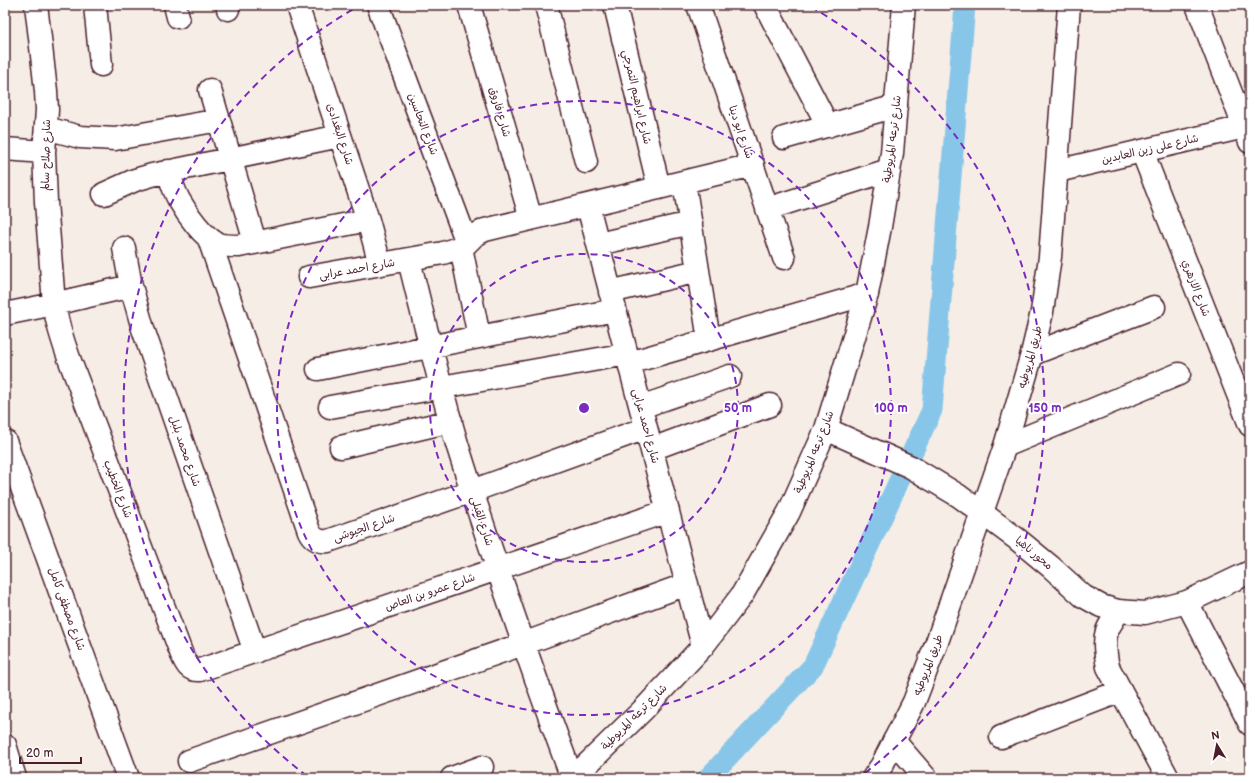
<svg xmlns="http://www.w3.org/2000/svg" width="1255" height="783" viewBox="0 0 1255 783" font-family="'Balsamiq Sans','Playpen Sans Arabic',sans-serif">
	<rect width="100%" height="100%" fill="#f6eee6"/>
	<filter id="ink" filterUnits="userSpaceOnUse"><feTurbulence type="fractalNoise" baseFrequency=".025" numOctaves="2"/><feDisplacementMap in="SourceGraphic" scale="8" xChannelSelector="R" yChannelSelector="G"/><feConvolveMatrix kernelMatrix="1 2 1 2 8 2 1 2 1" color-interpolation-filters="sRGB"/></filter>
	<g filter="url(#ink)">
		<g fill="none" stroke-linecap="round" stroke-linejoin="round">
			<path stroke="#88c6e9" stroke-width="21" d="M708 778 813 666 932 410 965 5"/>
			<g stroke="#4a1f2b" stroke-width="25">
				<path id="minor" d="M36 5 40 38 46 91 47 110 44 152 46 202 54 304C57 324 63 342 70 361L182 655C186 664 189 671 200 670L668 511
					M95 5 101 65
					M175 5 178 17
					M227 5 228 9
					M297 5 368 220 380 264
					M378 5 467 243
					M469 5 531 219
					M546 5 586 162
					M615 5 659 188
					M698 5 784 258
					M765 5 828 126
					M1197 5 1250 142
					M210 90 255 242
					M46 128 80 137 115 139 219 120
					M784 138 896 106
					M5 149 44 152
					M1142 151 1250 425
					M168 171C171 181 174 191 179 200 187 214 203 237 218 244 224 246 232 246 239 246L368 220
					M1057 171 1244 127
					M684 182 709 340
					M104 194 135 180 152 175 340 136
					M588 206 703 646
					M767 209 889 170
					M209 239 309 531C313 539 319 542 328 541L472 491 646 428
					M598 244 691 223
					M461 247 479 337
					M124 248 131 286 143 329 255 652
					M409 260C424 321 439 383 457 444 492 556 531 667 572 778
					M309 277 443 253 461 247 467 243 475 235 485 230 753 165
					M610 292 698 271
					M5 314 54 304 131 286
					M1032 354 1154 307
					M629 363 867 294
					M318 369 615 310
					M330 407 627 354
					M641 407 730 376
					M5 441 128 778
					M1005 446 1179 374
					M341 447 451 421
					M652 449 770 405
					M1187 602 1250 724
					M1118 611C1115 618 1109 625 1107 631 1103 643 1106 656 1108 667L1168 778
					M1001 737 1121 691
					M894 741 926 778
					M5 745 15 778
					M189 761 523 644 687 584
					M452 778 482 767"/>
			</g>
			<g stroke="#4a1f2b" stroke-width="25">
				<path id="tertiary" d="M873 778 882 765 914 702 937 642 1005 446 1032 354 1042 312 1050 257 1069 5"/>
			</g>
			<g stroke="#4a1f2b" stroke-width="25">
				<path id="secondary" d="M826 429 911 467 959 496 1017 539 1051 567 1083 596 1101 606 1118 611 1145 613 1187 602 1250 572
					M573 778 644 709 703 646 742 595 789 512 826 429 867 294 880 227 892 153 904 5"/>
			</g>
			<use href="#minor" stroke="#fff" stroke-width="22"/>
			<use href="#tertiary" stroke="#fff" stroke-width="22"/>
			<use href="#secondary" stroke="#fff" stroke-width="22"/>
		</g>
	</g>
	<g fill="none" stroke="#7b2cbf" stroke-width="2" stroke-dasharray="7 5">
		<circle cx="584" cy="408" r="154"/>
		<circle cx="584" cy="408" r="307"/>
		<path d="M307 776A461 461 0 0 1 357 7M811 7A461 461 0 0 1 861 776"/>
	</g>
	<g text-anchor="middle" dominant-baseline="central" stroke-width="4" stroke-linejoin="round" paint-order="stroke">
		<g font-size="11" fill="#4a1f2b" stroke="#fff">
			<text transform="translate(637 97) rotate(77)">شارع ابراهيم التمرجي</text>
			<text transform="translate(500 112) rotate(74)">شارع فاروق</text>
			<text transform="translate(423 124) rotate(69)">شارع النحاسين</text>
			<text transform="translate(741 132) rotate(71)">شارع ابو دينا</text>
			<text transform="translate(340 134) rotate(72)">شارع البغدادى</text>
			<text transform="translate(892 139) rotate(-83)">شارع ترعه المريوطية</text>
			<text transform="translate(1150 149) rotate(-13)">شارع على زين العابدين</text>
			<text transform="translate(46 155) rotate(-89)">شارع صلاح سالم</text>
			<text transform="translate(357 269) rotate(-10)">شارع احمد عرابى</text>
			<text transform="translate(1196 288) rotate(69)">شارع الازهري</text>
			<text transform="translate(1030 357) rotate(-75)">طريق المريوطيه</text>
			<text transform="translate(646 426) rotate(75)">شارع احمد عرابى</text>
			<text transform="translate(185 451) rotate(71)">شارع محمد بلبل</text>
			<text transform="translate(814 452) rotate(-68)">شارع ترعه المريوطية</text>
			<text transform="translate(118 489) rotate(69)">شارع الخطيب</text>
			<text transform="translate(482 521) rotate(72)">شارع القبلى</text>
			<text transform="translate(364 528) rotate(-19)">شارع الجيوشى</text>
			<text transform="translate(1034 553) rotate(40)">محور ناهيا</text>
			<text transform="translate(430 592) rotate(-19)">شارع عمرو بن العاص</text>
			<text transform="translate(67 609) rotate(70)">شارع مصطفى كامل</text>
			<text transform="translate(928 665) rotate(-69)">طريق المريوطيه</text>
			<text transform="translate(634 717) rotate(-45)">شارع ترعه المريوطية</text>
		</g>
	</g>
	<circle cx="584" cy="408" r="6" fill="#7b2cbf" stroke="#fff" stroke-width="2"/>
	<g font-size="12" text-anchor="middle" font-weight="bold" fill="#7b2cbf" stroke="#fff" stroke-width="4" stroke-linejoin="round" paint-order="stroke">
		<text x="738" y="412">50 m</text>
		<text x="891" y="412">100 m</text>
		<text x="1045" y="412">150 m</text>
	</g>
	<rect width="1255" height="783" fill="none" stroke="#fff" stroke-width="20"/>
	<rect x="10" y="10" width="1235" height="763" fill="none" stroke="#4a1f2b" stroke-width="1.5" filter="url(#ink)"/>
	<g transform="translate(1217 745) rotate(350)" stroke="#ffffff" stroke-width="3" paint-order="stroke">
	<path d="M0-3L7 15L0 10L-7 15Z" fill="#4a1f2b"/>
	<text y="-6" font-size="11" font-weight="bold" text-anchor="middle" fill="#4a1f2b">N</text>
	</g>
	<path d="M20 757v6h61v-6" fill="none" stroke="#4a1f2b" stroke-width="2"/>
	<text x="26" y="757" font-size="12" fill="#4a1f2b" stroke="#ffffff" stroke-width="3" paint-order="stroke">20 m</text>
</svg>
